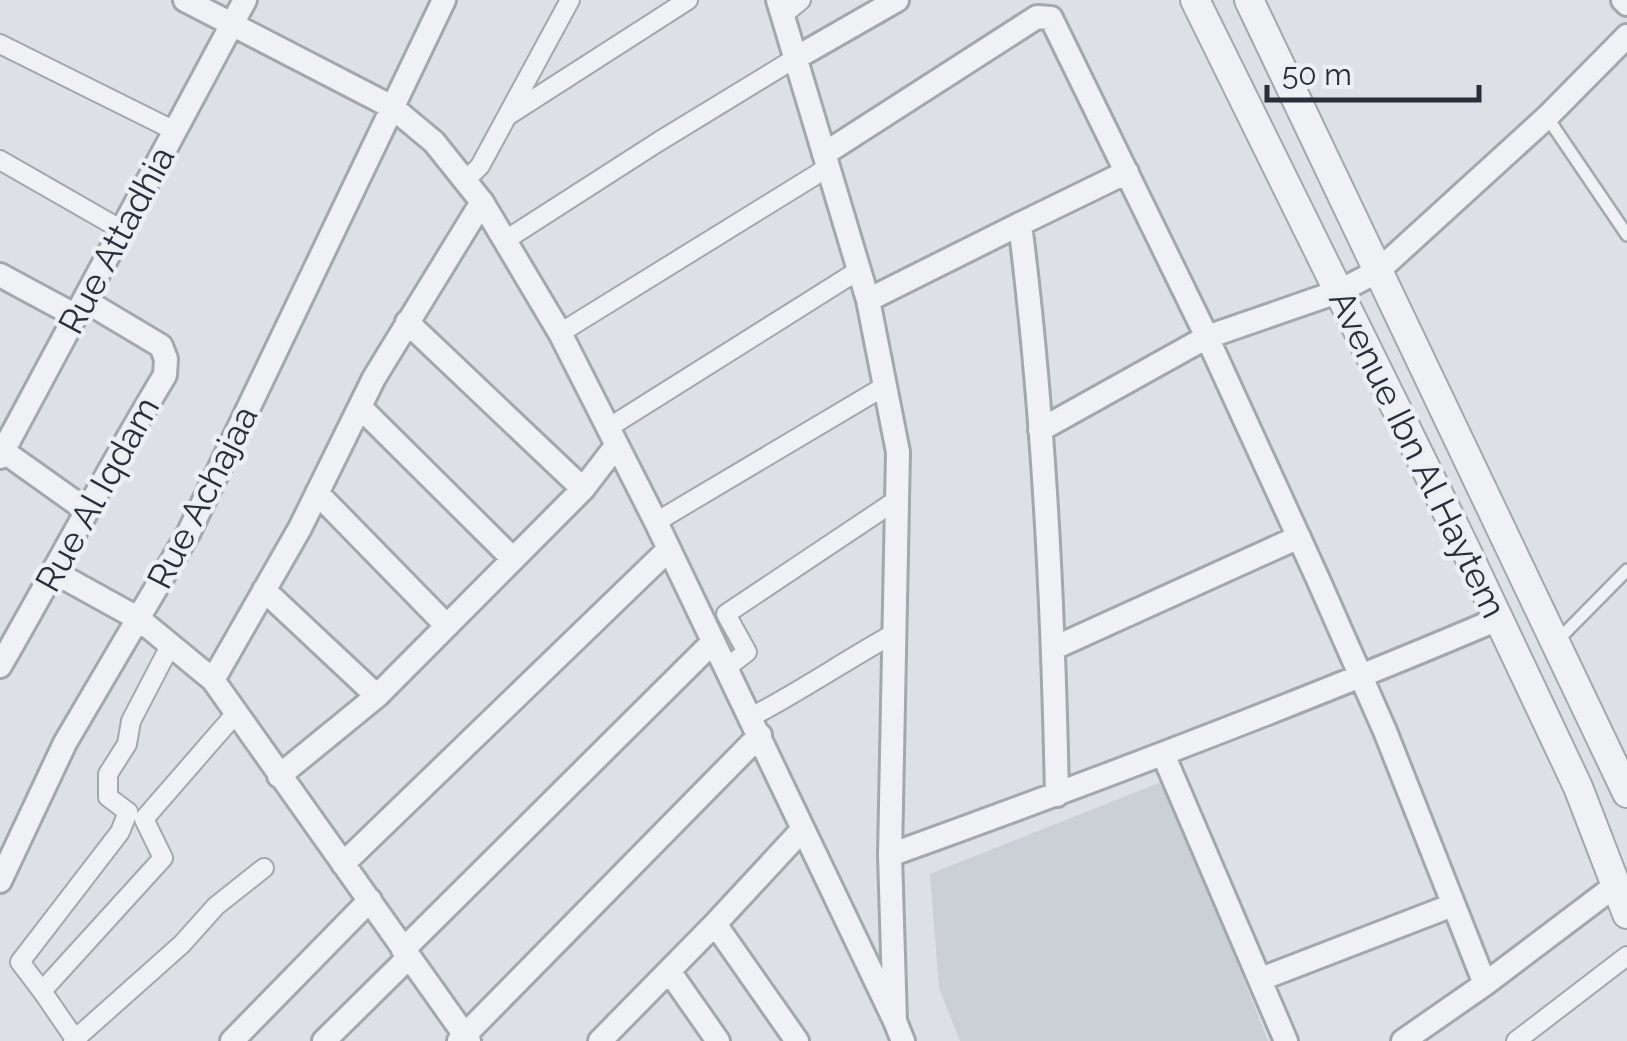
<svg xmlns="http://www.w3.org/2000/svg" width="1627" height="1041" viewBox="0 0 1627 1041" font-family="Raleway,sans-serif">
	<rect width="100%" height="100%" fill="#dde0e5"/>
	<path fill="#cbd0d6" d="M1166 780 1268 1041H960L939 988 930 874Z"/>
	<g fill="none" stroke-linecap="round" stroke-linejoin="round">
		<g stroke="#a3a7ae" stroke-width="16">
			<path id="service" d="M1547 117 1627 235
				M1557 641 1627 570"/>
		</g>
		<g stroke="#a3a7ae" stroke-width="22">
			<path id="pedestrian" d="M783 15 801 0
				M0 44 175 131
				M509 115 688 0
				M0 160 122 230
				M466 180 480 166 570 0
				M504 241 658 142 794 59
				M560 333 827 168
				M608 428 859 270
				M656 522 885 386
				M726 668 747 652 726 614 898 499
				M751 717C801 691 846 660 895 633
				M42 991 20 962 120 832 128 812 108 797V774L127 744 131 721 171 644
				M75 1039 42 991 163 858 144 819 237 712
				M73 1041 182 944 216 906 264 868
				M1516 1041 1627 956"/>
		</g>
		<g stroke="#a3a7ae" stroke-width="28">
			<path id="minor" d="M185 0 392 107 434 142 482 202 560 333 656 522 895 1021
				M778 0 868 300 898 452 890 855 895 1021 903 1041
				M1623 0 1627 4
				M794 59 897 0
				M824 154 1037 17 1051 18 1207 337 1317 577 1385 731 1485 984
				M0 275 76 316
				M868 300 1020 224
				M407 322 583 489
				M360 407 513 559
				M1040 430 1207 337 1340 291 1378 271 1547 117 1627 36
				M3 451 86 510
				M0 457 245 0
				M317 493 447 626
				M54 572 139 619 213 680 469 1041
				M264 590 377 696
				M1054 648 1299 537
				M0 666C56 569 107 471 165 375L166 359 161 346 84 300
				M213 680 300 528 374 378 482 202
				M1163 754 1286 1041
				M279 776 377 696 583 489 616 446
				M1057 795C1053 604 1044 413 1020 224L1127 172
				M890 855C1095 781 1298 704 1498 619
				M343 864 668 550
				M0 881 65 743 189 532 444 0
				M715 924 797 1041
				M403 950 713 642
				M669 971 718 1041
				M1261 979 1453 905
				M232 1041 370 900
				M324 1041 408 958
				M459 1041 760 735
				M600 1041 715 924 803 829
				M1403 1041 1485 984 1616 885"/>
		</g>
		<g stroke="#a3a7ae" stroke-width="32">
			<path id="tertiary" d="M1195 0 1465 548 1578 787 1627 914
				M1249 0 1627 793"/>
		</g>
		<use href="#service" stroke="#eff1f4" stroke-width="11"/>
		<use href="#pedestrian" stroke="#eff1f4" stroke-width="18"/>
		<use href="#minor" stroke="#eff1f4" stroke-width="22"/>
		<use href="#tertiary" stroke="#eff1f4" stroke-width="28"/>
	</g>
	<g text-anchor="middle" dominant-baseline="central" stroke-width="9" stroke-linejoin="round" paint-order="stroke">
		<g font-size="35" fill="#282f3a" stroke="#eceff3">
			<text transform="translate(116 240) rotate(-62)">Rue Attadhia</text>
			<text transform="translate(1418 454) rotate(64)">Avenue Ibn Al Haytem</text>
			<text transform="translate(97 494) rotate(-61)">Rue Al Iqdam</text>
			<text transform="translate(202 497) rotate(-63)">Rue Achajaa</text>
		</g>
	</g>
	<path d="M1267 85v15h212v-15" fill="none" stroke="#282f3a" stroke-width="5"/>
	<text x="1282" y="85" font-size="30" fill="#282f3a" stroke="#eceff3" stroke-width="8" paint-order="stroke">50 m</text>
</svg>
